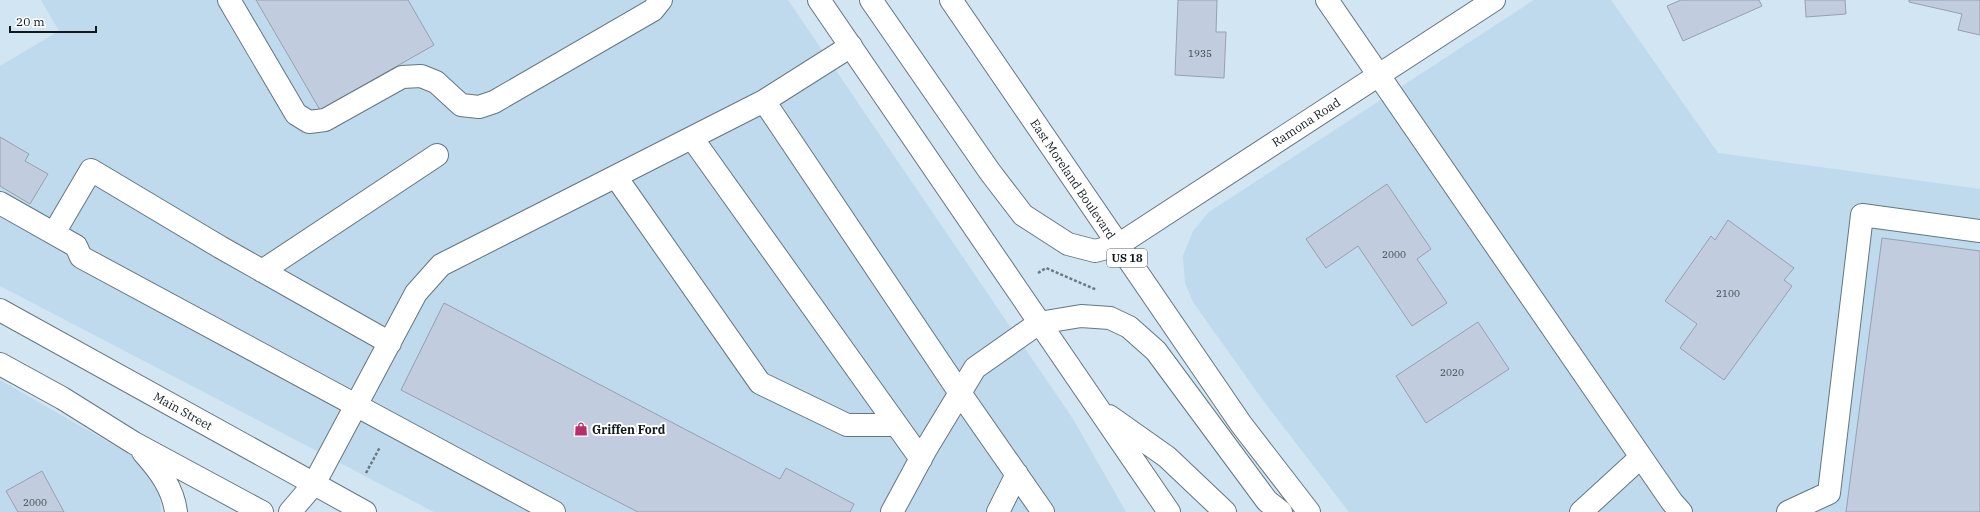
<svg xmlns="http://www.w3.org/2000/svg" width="1980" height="512" viewBox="0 0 1980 512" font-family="'IBM Plex Serif',serif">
	<rect width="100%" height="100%" fill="#d1e5f2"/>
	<path fill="#bedaec" d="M41 0H788L1073 419 1126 512H434L0 286V66L59 31Z
		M1534 0H1611L1718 153 1980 189V512H1349L1262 399 1193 302 1185 283 1183 256 1193 231 1209 212Z
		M0 380 131 455 147 468 157 483 160 496 161 512H0Z"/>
	<path fill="#c1ccde" stroke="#96a0b2" d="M256 0H408L434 45 320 110Z
		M1178 0H1217L1216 32H1226L1224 78 1175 75Z
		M1681 0H1759L1762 6 1683 41 1667 6Z
		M1805 0H1845L1846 14 1806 17Z
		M1909 0H1980V35L1958 30 1962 14 1909 2Z
		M0 137 29 154 25 161 48 174 30 204 0 186Z
		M1387 184 1431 249 1417 259 1447 303 1412 326 1358 246 1326 268 1306 239Z
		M1728 220 1794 268 1784 280 1792 286 1724 380 1680 348 1697 324 1665 301 1711 236 1715 240Z
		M1882 238 1980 251V512H1846Z
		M444 303 780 479 786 468 854 504 850 512H638L401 390Z
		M1478 322 1509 369 1426 423 1396 376Z
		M42 471 64 512H18L6 491Z"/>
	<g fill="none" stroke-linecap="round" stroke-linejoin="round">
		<g stroke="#647782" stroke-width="24">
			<path id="minor" d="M229 0 296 114 309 122 325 120 402 77 421 76 436 82 461 105 479 107 494 102 653 10 661 0
				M1327 0 1672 502 1681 512
				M764 101 960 393 1043 512
				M692 138 921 459
				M616 177 760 383 847 425H896
				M0 203 76 246 81 257 554 512
				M54 233 91 170 220 247 390 343
				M1118 245 1494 0
				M262 271 437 155
				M290 512 314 484 416 293 441 265 764 101 851 46
				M892 512 926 449 975 368 1039 323
				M998 512 1017 474
				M1581 512 1641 457
				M1788 512 1829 493 1862 215 1980 231"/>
		</g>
		<g stroke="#647782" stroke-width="24">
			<path id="major" d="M819 0 1169 512
				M871 0 990 172 1023 215 1068 244 1095 251 1118 245
				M951 0 1241 424 1309 512
				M0 310 365 512
				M1039 323 1081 316 1110 318 1129 327 1156 351 1267 501 1281 512
				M0 364 62 398 134 443 262 512
				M1109 416 1167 457 1225 512
				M143 452C159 470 173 488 176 512"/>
		</g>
		<path stroke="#6c7982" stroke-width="2.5" stroke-dasharray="3 2" stroke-linecap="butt" d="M1038 273 1046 268 1097 290
			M366 473 380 447"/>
		<use href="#minor" stroke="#fff" stroke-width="22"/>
		<use href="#major" stroke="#fff" stroke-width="22"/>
	</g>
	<defs>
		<g id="shop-bare" transform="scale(1.08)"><path d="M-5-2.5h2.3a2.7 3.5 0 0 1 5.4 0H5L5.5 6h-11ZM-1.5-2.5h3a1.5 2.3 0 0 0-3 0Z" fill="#b82e6a" stroke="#fff" stroke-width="2.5" paint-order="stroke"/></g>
	</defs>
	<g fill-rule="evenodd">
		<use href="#shop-bare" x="581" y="429"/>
	</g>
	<g text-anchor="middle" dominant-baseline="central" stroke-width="4" stroke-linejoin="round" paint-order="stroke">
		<g font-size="10" fill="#3d464d">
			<text x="1200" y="53">1935</text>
			<text x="1394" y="254">2000</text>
			<text x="1728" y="293">2100</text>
			<text x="1452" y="372">2020</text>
			<text x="35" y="502">2000</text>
		</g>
		<rect fill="#fff" stroke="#585e61" stroke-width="1" x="1107" y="249" width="40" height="18" rx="3"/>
		<g font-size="11" font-weight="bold" fill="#11191d">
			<text x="1127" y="258">US 18</text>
		</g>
		<g font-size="12" fill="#11191d" stroke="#fff">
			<text transform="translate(1306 122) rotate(-33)">Ramona Road</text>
			<text transform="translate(1073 179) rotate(56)">East Moreland Boulevard</text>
			<text transform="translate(183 411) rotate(29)">Main Street</text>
		</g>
		<g font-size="12" font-weight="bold" fill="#11191d" stroke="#fff" text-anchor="start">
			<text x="592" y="429">Griffen Ford</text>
		</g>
	</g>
	<path d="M10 26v6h86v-6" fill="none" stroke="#11191d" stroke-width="2"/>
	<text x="16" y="26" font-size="12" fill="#11191d" stroke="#ffffff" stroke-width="3" paint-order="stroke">20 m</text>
</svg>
